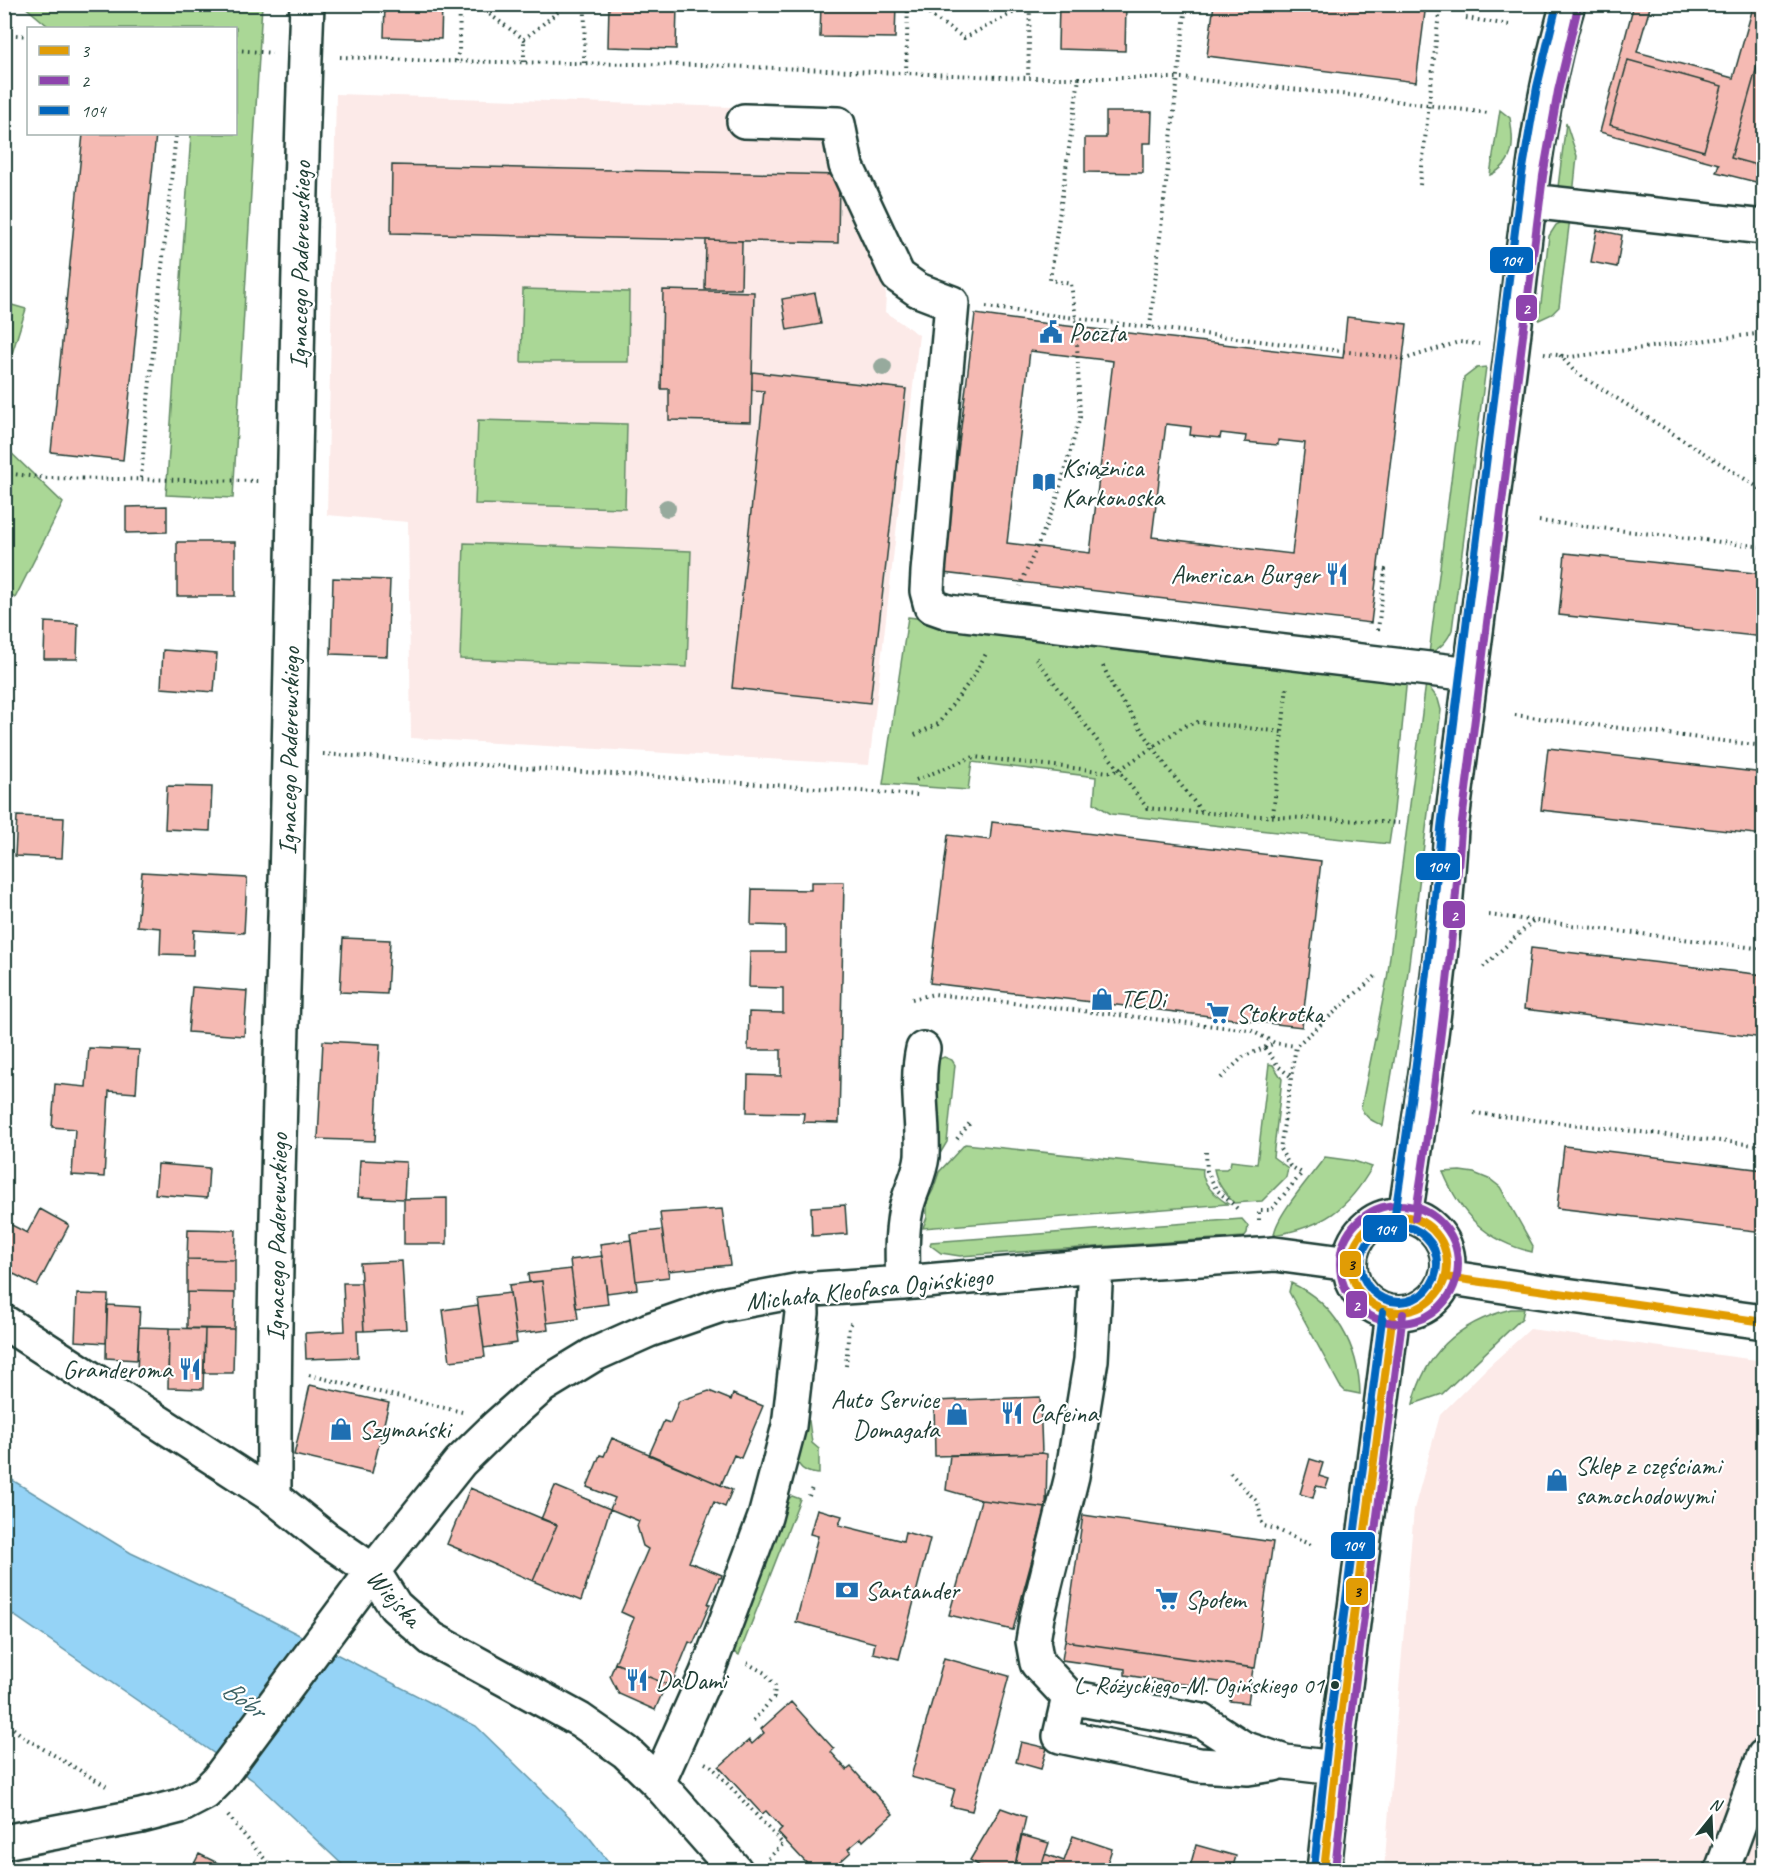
<svg xmlns="http://www.w3.org/2000/svg" width="1768" height="1875" viewBox="0 0 1768 1875" font-family="Caveat,sans-serif">
	<rect width="100%" height="100%" fill="#fff"/>
	<filter id="ink" filterUnits="userSpaceOnUse"><feTurbulence type="fractalNoise" baseFrequency=".0167" numOctaves="2"/><feDisplacementMap in="SourceGraphic" scale="12" xChannelSelector="R" yChannelSelector="G"/><feConvolveMatrix kernelMatrix="1 2 1 2 8 2 1 2 1" color-interpolation-filters="sRGB"/></filter>
	<g filter="url(#ink)">
		<path fill="#fceae8" d="M336 94 821 110 832 154 886 294 885 312 919 335 869 765 411 738 408 522 327 515Z
			M1530 1329 1763 1361V1870H1384L1414 1509 1440 1415 1488 1367Z"/>
		<path fill="#aad796" stroke="#648a65" stroke-width="1.5" d="M23 5H262L233 498 166 495 191 134H236V28H74L48 26Z
			M1500 110 1510 118C1514 142 1516 163 1490 175Z
			M1566 123 1577 156 1573 195 1559 191 1558 187Z
			M1570 218 1559 307 1552 314 1539 320 1549 236 1556 225Z
			M523 289 629 292 628 362H521Z
			M5 303 26 309 5 376 4 303Z
			M1486 367 1452 630C1447 642 1440 648 1429 654L1464 378 1477 368Z
			M478 420 627 424 625 508 475 504Z
			M4 446 63 503 15 598 5 590Z
			M464 543 691 551 687 667 460 659Z
			M908 617 1407 677 1394 811 1389 844 1111 814 1094 803 1096 777 972 762 968 790 883 784Z
			M1426 683 1438 699 1441 710 1405 995 1383 1126C1373 1121 1366 1119 1361 1108L1387 979Z
			M944 1057 952 1060 955 1065 947 1142 938 1157 935 1064 937 1060Z
			M1269 1064 1273 1065 1282 1079 1273 1157 1288 1168 1286 1177 1262 1201 1234 1203C1224 1192 1217 1184 1214 1169H1226L1230 1166 1231 1161 1257 1164Z
			M965 1144 1203 1169C1200 1183 1217 1197 1228 1204L923 1228 927 1217V1201L933 1190 939 1172Z
			M1325 1157 1354 1161 1372 1167C1348 1210 1322 1227 1274 1235 1276 1215 1313 1174 1325 1157Z
			M1460 1171 1474 1173 1491 1180 1500 1187 1533 1246 1532 1252C1486 1241 1461 1215 1443 1172Z
			M1242 1219 1248 1226 1247 1233 1244 1237 960 1256 941 1253 930 1245 931 1242Z
			M1291 1283C1335 1303 1359 1346 1360 1394L1345 1391 1340 1386 1289 1292Z
			M1511 1309H1524L1522 1318 1442 1394 1413 1404C1425 1352 1461 1322 1511 1309Z
			M799 1419 809 1421 812 1443 819 1449V1474C786 1472 797 1444 799 1419Z
			M792 1496 800 1499 739 1655 728 1649 784 1503Z"/>
		<path fill="#95d3f6" stroke="#6697a8" stroke-width="1.5" d="M4 1475 131 1553 249 1609 476 1726 585 1832 615 1870H348L254 1781 5 1609Z"/>
		<path fill="#f5bab3" stroke="#1f3d34" stroke-width="1.5" fill-rule="evenodd" d="M385 4H442L441 39 384 37Z
			M609 4H677L676 49 608 47Z
			M821 4H896L895 38 820 37Z
			M1059 4H1126L1125 51 1058 49Z
			M1214 4H1426L1416 82 1207 56Z
			M1634 4H1651L1637 52 1733 78 1754 4H1764V42L1731 158 1764 167V184L1716 172 1719 164 1600 132ZM1628 60 1722 86 1704 151 1610 125Z
			M1764 42V167L1731 158Z
			M1628 60 1722 86 1704 151 1610 125Z
			M1106 112H1152L1151 143H1143V173L1085 172V138H1106Z
			M83 134H156L123 460 51 452Z
			M392 165 839 175 838 243 391 233Z
			M1597 230 1622 235 1617 267 1591 262Z
			M706 240 742 241 741 289H705Z
			M663 290 754 292 751 422 669 420V389H661Z
			M815 293 821 324 787 330 782 299Z
			M975 314 1033 322 1343 358 1347 317 1407 324 1371 623 943 573ZM1030 351 1113 361 1090 553 1007 543ZM1166 424 1191 427 1190 435 1220 438 1221 433 1246 436 1245 442 1278 445V440L1305 443 1292 554 1152 537Z
			M752 372 906 389 870 703 732 688 764 391 752 390Z
			M167 506V532L126 533V507Z
			M177 542H235V596H177Z
			M1565 553 1764 574V637L1559 615Z
			M333 578 390 580 387 656 331 654Z
			M45 622 78 624 77 659H44Z
			M163 650 217 654 214 692 161 688Z
			M1548 748 1764 773V835L1541 810Z
			M167 786 212 787 210 831 165 829Z
			M17 816 64 818 62 858 15 856Z
			M992 822 1321 861 1302 1027 930 983 948 835 990 840Z
			M142 872 247 878 244 933 194 930 193 955 160 954 161 928 137 926Z
			M811 882H844L839 1123 803 1122 804 1113 747 1112 748 1075 781 1076V1050H748L749 1012 783 1013V988L749 987 750 952H785V926L751 925 752 889 811 890Z
			M343 938 390 940 387 994 340 992Z
			M1531 948 1764 975V1038L1524 1009Z
			M192 987 247 991 244 1036 188 1032Z
			M323 1041 380 1044 375 1141 318 1139Z
			M89 1048 139 1050 136 1093 109 1091 104 1177 72 1175 75 1129 52 1127 55 1084 86 1087Z
			M1564 1146 1764 1170V1232L1557 1208Z
			M360 1160 406 1162 404 1199 358 1197Z
			M158 1164 209 1168 207 1198 155 1194Z
			M447 1198V1244H404V1199Z
			M845 1205 847 1234 812 1236 811 1207Z
			M40 1209 69 1225 37 1286 4 1269V1221L27 1233Z
			M722 1209 730 1265 668 1271 660 1213Z
			M188 1229 236 1230 235 1260 187 1259Z
			M662 1230 669 1277 636 1281 630 1234Z
			M631 1240 637 1289 607 1293 600 1244Z
			M602 1256 608 1304 576 1308 570 1260Z
			M187 1259 235 1260V1293L187 1292Z
			M402 1261 406 1329 364 1331 360 1263Z
			M571 1269 578 1319 547 1323 542 1281 529 1282 528 1274Z
			M542 1281 548 1330 516 1334 509 1285Z
			M343 1283H361L364 1331H357L358 1357 306 1359 305 1333 345 1331Z
			M187 1292 235 1293 234 1329 187 1328Z
			M510 1293 517 1343 484 1348 477 1297Z
			M77 1294 108 1295 106 1343 75 1341Z
			M107 1305 140 1307 137 1360 106 1358Z
			M478 1305 485 1357 450 1361 443 1310Z
			M139 1327 169 1328 168 1374 137 1372Z
			M169 1328 205 1329 203 1389 168 1388Z
			M205 1329H234L233 1373H204Z
			M310 1385 389 1403 372 1473 294 1455Z
			M709 1391 731 1400 733 1394 763 1406 741 1458 734 1455 721 1485 649 1455 664 1421 670 1423 679 1401Z
			M1040 1397 1042 1453 935 1456 934 1401Z
			M612 1438 732 1490 725 1507 714 1502 689 1562 722 1575 721 1578H719L708 1604H710L693 1644 689 1642 671 1686 615 1663 634 1618 621 1612 648 1549 643 1546 637 1526 639 1521 610 1509 615 1498 587 1487 600 1455 604 1456Z
			M1042 1453 1047 1454 1046 1508 981 1500 946 1490 950 1455Z
			M1310 1459 1323 1463 1319 1476 1329 1479 1326 1488 1316 1486 1313 1498 1300 1494Z
			M555 1486 610 1509 581 1601 533 1581 557 1525 541 1519Z
			M470 1488 557 1525 533 1581 447 1544Z
			M981 1500 1046 1508 1013 1630 949 1615Z
			M817 1509 842 1516 839 1525 903 1541 905 1532 930 1539 899 1659 873 1653 875 1643 796 1622 818 1536 810 1534Z
			M1083 1515 1273 1542 1255 1668 1065 1641Z
			M1065 1641 1253 1668 1248 1703 1230 1701 1232 1684 1192 1678 1191 1685 1125 1675V1669L1062 1660Z
			M944 1658 1009 1676 972 1811 950 1806 955 1789 911 1777Z
			M615 1663 666 1684 655 1710 619 1694 610 1676Z
			M791 1702 834 1749 831 1752 847 1770 851 1767 893 1814 863 1841 861 1838 848 1849 851 1852 831 1870H813L778 1833 782 1829 766 1811 762 1814 719 1767 749 1740 752 1744 764 1733 761 1729Z
			M1021 1742 1047 1748 1041 1769 1016 1762Z
			M1001 1808 1026 1817 1014 1870H986L970 1860Z
			M1021 1835 1049 1843 1040 1870H1014Z
			M1073 1836 1112 1849 1105 1870H1040L1045 1854 1064 1861Z
			M1196 1845 1236 1856 1232 1870H1236H1189Z
			M199 1854 232 1870H191Z"/>
		<g fill="none" stroke-linecap="round" stroke-linejoin="round">
			<g stroke="#1f3d34" stroke-width="38">
				<path id="minor" d="M744 121 838 124 846 165 898 276 918 290 952 303 928 572 927 591 931 606 948 612 1471 674
					M1530 201 1764 227
					M1350 1264a49 49 0 1 1 98 0a49 49 0 1 1-98 0Z
					M1405 1216C1425 1087 1443 959 1451 829 1471 669 1492 509 1512 348 1526 233 1535 116 1568 4
					M1096 1266 1091 1360 1072 1476 1037 1617 1033 1641 1037 1663 1069 1697 1202 1721 1243 1748 1285 1762 1335 1768
					M1446 1277 1543 1292 1764 1322
					M903 1283C902 1258 901 1234 906 1209 910 1191 920 1175 922 1156 924 1120 915 1084 923 1049
					M4 1322 274 1497 325 1538 373 1571 395 1606 432 1639 580 1720 626 1752 658 1783 735 1870
					M274 1497C273 1250 284 1002 289 755 295 505 297 254 307 4
					M1069 1697 1060 1736 1199 1765 1248 1768 1274 1764
					M658 1783 707 1673 765 1517 789 1426 802 1313 801 1290
					M4 1842 141 1816 180 1806 205 1793 217 1781 373 1571 460 1462 496 1427 542 1386 593 1355 649 1330 721 1305 801 1290 903 1283 1096 1266 1275 1254 1350 1264
					M1324 1870 1340 1724 1393 1313
					M1722 1870 1764 1756"/>
			</g>
			<path stroke="#1f3d34" stroke-width="4" stroke-dasharray="1.5 4.5" stroke-linecap="butt" d="M475 4 524 39 568 4
				M914 4 964 38 1030 4 1028 78H1079L1050 280 1071 284 1076 318 1080 417 1055 505 1020 586
				M1466 18 1509 25
				M4 34 28 36
				M236 50 272 53
				M340 57 433 61 700 65 1028 78
				M456 61 459 51 460 4
				M524 62V39
				M584 63 585 4
				M906 73 908 4
				M1079 78H1182L1350 95 1488 113
				M1420 185 1440 4
				M986 307 1405 359 1459 342 1479 344
				M1150 327 1186 4
				M1544 353 1570 357 1764 333
				M1560 355 1575 372 1764 491
				M4 473 47 478 261 481
				M141 478 148 400 176 134
				M1539 521 1764 547
				M1378 630 1385 570 1378 569
				M1036 658 1147 808C1231 816 1315 818 1399 823
				M1103 666 1114 689 1169 770 1203 813
				M1515 715 1764 746
				M915 735 938 724 973 677 987 652
				M323 754 918 795
				M916 780 965 760 974 757 1109 772 1119 770 1184 726 1198 722 1282 732
				M1273 815 1287 686
				M1489 915 1764 949
				M1483 967 1533 921
				M912 999 934 994 1250 1030 1275 1043 1296 1046
				M1265 1048 1278 1066 1290 1076
				M1221 1078 1243 1057 1275 1043
				M1474 1113 1764 1146
				M957 1139 970 1123
				M1206 1152 1207 1171 1216 1189 1240 1211
				M1259 1220V1210H1271L1302 1173 1290 1166 1280 1149 1296 1046 1377 975
				M846 1366 849 1326 854 1320
				M309 1375 462 1412
				M1230 1473 1258 1503 1261 1521 1264 1526 1276 1529 1311 1545
				M809 1496 813 1485
				M747 1663 765 1673 775 1686 774 1697 751 1723
				M4 1721 25 1738 106 1786
				M705 1763 711 1766 783 1844 767 1860
				M228 1816 274 1870"/>
			<use href="#minor" stroke="#fff" stroke-width="33"/>
			<g stroke="#fff" stroke-width="12">
				<path id="bus-1" d="M1351 1264a48 48 0 1 1 96 0a48 48 0 1 1-96 0Z
					M1446 1277 1764 1322
					M1324 1870 1340 1724 1393 1313"/>
			</g>
			<g stroke="#fff" stroke-width="12">
				<path id="bus-2" d="M1340 1264a59 59 0 1 1 118 0a59 59 0 1 1-118 0Z
					M1415 1218C1435 1089 1452 960 1461 830L1543 176 1558 91 1578 7
					M1335 1870 1350 1725 1403 1314"/>
			</g>
			<g stroke="#fff" stroke-width="12">
				<path id="bus-3" d="M1395 1214C1414 1086 1431 957 1441 828L1522 174 1537 87 1557 4
					M1361 1264a38 38 0 1 1 76 0a38 38 0 1 1-76 0Z
					M1314 1869 1330 1723 1383 1312"/>
			</g>
			<use href="#bus-1" stroke="#e19c05" stroke-width="8"/>
			<use href="#bus-2" stroke="#8e44ad" stroke-width="8"/>
			<use href="#bus-3" stroke="#0065bd" stroke-width="8"/>
		</g>
		<g fill="#97aa9d">
			<circle cx="883" cy="367" r="9"/>
			<circle cx="667" cy="508" r="9"/>
		</g>
	</g>
	<defs>
		<g id="civic-bare" transform="scale(1.8)"><path d="M-.6-6.5H3V-4.5H.6V-3L4-1V1h2V6H-6V1h2V-1L-.6-3ZM-1.2 2.5V6h2.4V2.5Z" fill="#1f6fb2" stroke="#fff" stroke-width="2.5" paint-order="stroke"/></g>
		<g id="library-bare" transform="scale(1.8)"><path d="M-6-4Q-3-5.5-.7-3.5V5Q-3 3-6 4ZM6-4Q3-5.5 .7-3.5V5Q3 3 6 4Z" fill="#1f6fb2" stroke="#fff" stroke-width="2.5" paint-order="stroke"/></g>
		<g id="restaurant-bare" transform="scale(1.8)"><path d="M-5-6h1v4h1v-4h1v4h1v-4h1v5L-1.5 .5V6h-2V.5L-5-1ZM5-6V6H3V1.5H1.5Q1.5-4 5-6Z" fill="#1f6fb2" stroke="#fff" stroke-width="2.5" paint-order="stroke"/></g>
		<g id="shop-bare" transform="scale(1.8)"><path d="M-5-2.5h2.3a2.7 3.5 0 0 1 5.4 0H5L5.5 6h-11ZM-1.5-2.5h3a1.5 2.3 0 0 0-3 0Z" fill="#1f6fb2" stroke="#fff" stroke-width="2.5" paint-order="stroke"/></g>
		<g id="supermarket-bare" transform="scale(1.8)"><path d="M-6-5.5h2.5l.6 2H6L4.5 2H-2.5L-4.4-4H-6ZM-1.5 3.2a1.3 1.3 0 1 0 .1 0ZM3 3.2a1.3 1.3 0 1 0 .1 0Z" fill="#1f6fb2" stroke="#fff" stroke-width="2.5" paint-order="stroke"/></g>
		<g id="bank-bare" transform="scale(1.8)"><path d="M-6-4H6V4H-6ZM0-2.3a2.3 2.3 0 1 0 0 4.6a2.3 2.3 0 1 0 0-4.6Z" fill="#1f6fb2" stroke="#fff" stroke-width="2.5" paint-order="stroke"/></g>
	</defs>
	<g fill-rule="evenodd">
		<use href="#civic-bare" x="1051" y="332"/>
		<use href="#library-bare" x="1044" y="482"/>
		<use href="#restaurant-bare" x="1337" y="574"/>
		<use href="#shop-bare" x="1102" y="999"/>
		<use href="#supermarket-bare" x="1218" y="1013"/>
		<use href="#restaurant-bare" x="190" y="1369"/>
		<use href="#restaurant-bare" x="1012" y="1413"/>
		<use href="#shop-bare" x="957" y="1414"/>
		<use href="#shop-bare" x="341" y="1429"/>
		<use href="#shop-bare" x="1557" y="1480"/>
		<use href="#bank-bare" x="847" y="1590"/>
		<use href="#supermarket-bare" x="1167" y="1599"/>
		<use href="#restaurant-bare" x="637" y="1680"/>
	</g>
	<circle fill="#1f3d34" stroke="#fff" stroke-width="2" cx="1335" cy="1685" r="5"/>
	<g text-anchor="middle" dominant-baseline="central" stroke-width="4.5" stroke-linejoin="round" paint-order="stroke">
		<g font-size="24" fill="#1f3d34" stroke="#fff" text-anchor="end">
			<text x="1324" y="1685">L. Różyckiego-M. Ogińskiego 01</text>
		</g>
		<g font-size="26" fill="#1f3d34" stroke="#fff">
			<text transform="translate(300 265) rotate(-89)">Ignacego Paderewskiego</text>
			<text transform="translate(289 751) rotate(-89)">Ignacego Paderewskiego</text>
			<text transform="translate(277 1237) rotate(-89)">Ignacego Paderewskiego</text>
			<text transform="translate(869 1289) rotate(-6)">Michała Kleofasa Ogińskiego</text>
			<text transform="translate(394 1598) rotate(48)">Wiejska</text>
		</g>
		<g font-size="26" fill="#1f3d34" stroke="#fff" text-anchor="start">
			<text x="1069" y="332">Poczta</text>
			<text x="1062" y="467">Książnica<tspan x="1062" dy="30">Karkonoska</tspan></text>
			<text x="1319" y="574" text-anchor="end">American Burger</text>
			<text x="1120" y="999">TEDi</text>
			<text x="1236" y="1013">Stokrotka</text>
			<text x="172" y="1369" text-anchor="end">Granderoma</text>
			<text x="939" y="1399" text-anchor="end">Auto Service<tspan x="939" dy="30">Domagała</tspan></text>
			<text x="1030" y="1413">Cafeina</text>
			<text x="359" y="1429">Szymański</text>
			<text x="1575" y="1465">Sklep z częściami<tspan x="1575" dy="30">samochodowymi</tspan></text>
			<text x="865" y="1590">Santander</text>
			<text x="1185" y="1599">Społem</text>
			<text x="655" y="1680">DaDami</text>
		</g>
		<g font-size="27" font-style="italic" fill="#3c6264" stroke="#fff">
			<text transform="translate(244 1699) rotate(36)">Bóbr</text>
		</g>
	</g>
	<g stroke="#fff" stroke-width="2">
		<rect x="1489" y="246" width="45" height="28" rx="6" fill="#0065bd"/>
		<rect x="1515" y="294" width="23" height="28" rx="6" fill="#8e44ad"/>
		<rect x="1415" y="852" width="46" height="29" rx="6" fill="#0065bd"/>
		<rect x="1442" y="900" width="24" height="29" rx="6" fill="#8e44ad"/>
		<rect x="1362" y="1214" width="46" height="29" rx="6" fill="#0065bd"/>
		<rect x="1339" y="1250" width="23" height="28" rx="6" fill="#e19c05"/>
		<rect x="1345" y="1290" width="23" height="29" rx="6" fill="#8e44ad"/>
		<rect x="1330" y="1531" width="46" height="29" rx="6" fill="#0065bd"/>
		<rect x="1345" y="1577" width="24" height="29" rx="6" fill="#e19c05"/>
	</g>
	<g font-size="16" text-anchor="middle" font-weight="bold" fill="#fff">
		<text x="1511" y="266">104</text>
		<text x="1526" y="314">2</text>
		<text x="1438" y="872">104</text>
		<text x="1454" y="921">2</text>
		<text x="1385" y="1235">104</text>
		<text x="1356" y="1311">2</text>
		<text x="1353" y="1551">104</text>
	</g>
	<g font-size="16" text-anchor="middle" font-weight="bold" fill="#111">
		<text x="1351" y="1270">3</text>
		<text x="1357" y="1597">3</text>
	</g>
	<rect width="1768" height="1875" fill="none" stroke="#fff" stroke-width="24"/>
	<rect x="12" y="12" width="1744" height="1851" fill="none" stroke="#1f3d34" stroke-width="2" filter="url(#ink)"/>
	<rect x="27" y="27" width="210" height="108" fill="#ffffff" stroke="#a5b1ae" stroke-width="1.5"/>
	<rect x="39" y="46" width="30" height="9" fill="#e19c05" stroke="#a5b1ae" stroke-width="1.5"/>
	<text x="81" y="57" font-size="18" fill="#1f3d34">3</text>
	<rect x="39" y="76" width="30" height="9" fill="#8e44ad" stroke="#a5b1ae" stroke-width="1.5"/>
	<text x="81" y="87" font-size="18" fill="#1f3d34">2</text>
	<rect x="39" y="106" width="30" height="9" fill="#0065bd" stroke="#a5b1ae" stroke-width="1.5"/>
	<text x="81" y="117" font-size="18" fill="#1f3d34">104</text>
	<g transform="translate(1711 1818) rotate(18)" stroke="#ffffff" stroke-width="4.5" paint-order="stroke">
	<path d="M0-4.5L10 22L0 15L-10 22Z" fill="#1f3d34"/>
	<text y="-9" font-size="16" font-weight="bold" text-anchor="middle" fill="#1f3d34">N</text>
	</g>
</svg>
